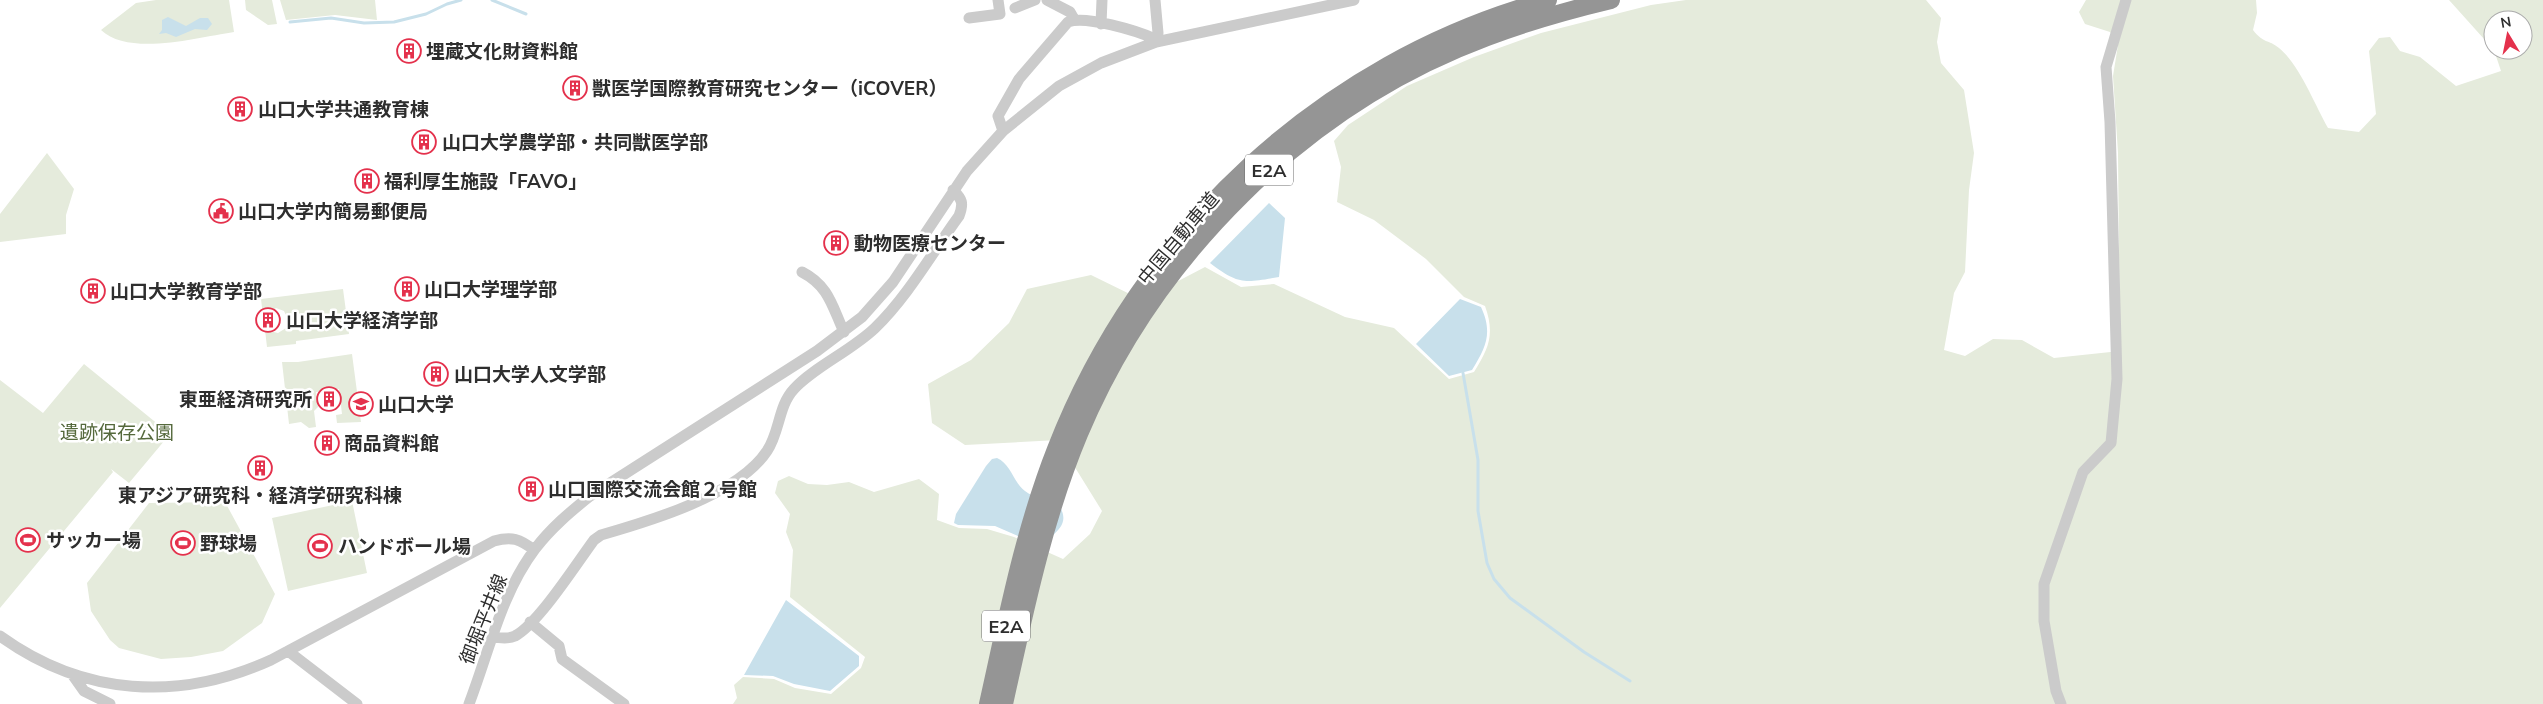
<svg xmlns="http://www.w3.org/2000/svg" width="2543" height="704" viewBox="0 0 2543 704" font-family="Mulish,'Noto Sans JP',sans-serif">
	<rect width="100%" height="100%" fill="#fff"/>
	<path fill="#e5ebdc" d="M156 0H229L234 32C199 37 129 57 101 30L136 3Z
		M245 0H272L277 24 268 25 246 10Z
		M280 0H375L377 20 335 15 286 20Z
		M1686 0H1926L1941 18 1937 42 1941 63 1964 90 1974 153 1969 190 1965 272 1954 293 1944 350 1965 356 1993 339 2022 340 2054 358 2120 351 2118 153 2113 76 2118 45 2110 32 2085 24 2079 12 2086 0H2256L2257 13 2253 30C2264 44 2268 39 2279 48 2299 64 2315 105 2328 128L2359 132 2376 114 2369 51 2379 38 2390 37 2400 51 2420 57 2456 86 2501 71 2494 50H2523V20H2493V49L2449 0H2543V704H733L737 698 734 685 743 677 774 679 795 688 831 694 861 668 865 657 790 597 793 550 786 532 790 514 775 493 778 481 789 476 808 484 827 485 849 482 874 492 919 479 939 494 937 520 959 528 987 529 1014 537 1063 559 1090 534 1102 511 1058 440 965 445 932 423 928 384 971 360 1009 323 1027 289 1091 275 1142 300 1205 267 1241 287 1274 284 1345 317 1394 328 1449 379 1474 372C1489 348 1495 334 1485 306L1464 297 1426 259 1374 220 1337 202 1341 167 1334 141 1348 125 1407 86 1474 57 1541 33 1651 5Z
		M47 153 74 189 66 215V234L0 242V214Z
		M343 289 349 334 296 341V344L267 347 265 330 278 333 286 328V323L289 322 284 311 276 308 263 316 261 299Z
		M352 354 361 422 337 423 336 415 342 414 339 389 316 392 318 407 314 411 316 427 309 428 301 422 289 424 282 362H298Z
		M84 364 170 434 129 483 111 469 113 472 0 608V380L43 413Z
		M352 501 367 573 288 591 272 518Z
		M225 502 275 594 262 623 223 651 191 657 161 659 119 648 110 640 91 611 87 583 149 503Z"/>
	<path fill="#c8e0eb" d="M168 17 186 26 200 18H208L212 24 207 30 195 29 176 37 166 33 159 34 162 30V20Z
		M1269 203 1285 218 1279 277C1244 283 1239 285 1210 263Z
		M1460 299 1481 307C1493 333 1486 347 1472 370L1449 376 1416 344Z
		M997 458C1011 464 1013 482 1025 491 1034 498 1049 501 1059 505 1068 520 1062 527 1051 537H1020L995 526 958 525 954 523 956 514 986 466 992 459Z
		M786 600 859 656V666L830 691 794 684 773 676 744 675Z"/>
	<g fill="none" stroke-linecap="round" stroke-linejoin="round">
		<path stroke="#c8e0eb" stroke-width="3" d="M492 0 526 14
			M290 22 331 18 364 23 394 22 426 14 447 4 461 0
			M1463 373 1478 460V511L1487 563 1494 579 1510 598 1584 652 1630 681"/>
		<path stroke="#cbcbcb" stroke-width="11" d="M1047 0 1070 12 1074 19
			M1155 0 1158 33 1156 42
			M1015 8 1035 0
			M969 18 1000 14 998 0
			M1101 24 1102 0
			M1003 131 998 116 1019 79 1068 22C1085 15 1138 31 1155 39
			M802 272C829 286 832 306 844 332
			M530 622 559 646 562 659 624 704
			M0 636C83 696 179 702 271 660L494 541C512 536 520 539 534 550
			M492 636C499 638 508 639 515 636 538 624 577 563 594 540L601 535C650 521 738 495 767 451 780 432 778 406 794 389 814 367 851 351 875 328 908 296 932 253 959 216 964 203 962 199 953 190
			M288 651 357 704
			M72 674 84 691 110 704
			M469 704C489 652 501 594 535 549 551 528 570 512 590 496L817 351 862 317 893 282 967 171 1003 131 1059 86 1101 63 1156 42 1354 0
			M2061 704 2056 691 2044 621V584L2083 472 2111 443 2117 379 2110 122 2106 67 2126 0"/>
		<path stroke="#959595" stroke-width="18" d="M988 704C1007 619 1024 530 1056 449 1140 233 1323 61 1548 0
			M1004 704C1024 614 1043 520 1079 434 1154 256 1304 105 1487 37 1527 22 1569 10 1611 0"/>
	</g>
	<defs>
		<g id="building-ring" transform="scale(1.25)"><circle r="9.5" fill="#fff" stroke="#e4314c" stroke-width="1.5"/><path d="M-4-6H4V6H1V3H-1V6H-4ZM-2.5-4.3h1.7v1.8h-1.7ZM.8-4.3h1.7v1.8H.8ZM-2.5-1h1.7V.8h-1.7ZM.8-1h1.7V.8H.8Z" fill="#e4314c"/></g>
		<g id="civic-ring" transform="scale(1.25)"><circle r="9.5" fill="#fff" stroke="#e4314c" stroke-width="1.5"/><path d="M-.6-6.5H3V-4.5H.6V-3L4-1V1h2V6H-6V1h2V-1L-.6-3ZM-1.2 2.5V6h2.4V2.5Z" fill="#e4314c"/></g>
		<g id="university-ring" transform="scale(1.25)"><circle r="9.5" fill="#fff" stroke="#e4314c" stroke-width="1.5"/><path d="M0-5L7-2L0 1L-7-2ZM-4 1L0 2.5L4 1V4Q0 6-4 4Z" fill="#e4314c"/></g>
		<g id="stadium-ring" transform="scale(1.25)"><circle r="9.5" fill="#fff" stroke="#e4314c" stroke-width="1.5"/><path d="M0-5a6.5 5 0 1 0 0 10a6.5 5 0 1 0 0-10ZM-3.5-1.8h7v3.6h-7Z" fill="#e4314c"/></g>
	</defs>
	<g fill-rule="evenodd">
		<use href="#building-ring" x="409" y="51"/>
		<use href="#building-ring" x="575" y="88"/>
		<use href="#building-ring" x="240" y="109"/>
		<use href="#building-ring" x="424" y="142"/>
		<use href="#building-ring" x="367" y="181"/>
		<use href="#civic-ring" x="221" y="211"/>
		<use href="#building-ring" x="836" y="243"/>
		<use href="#building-ring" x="407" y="289"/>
		<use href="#building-ring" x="93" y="291"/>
		<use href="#building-ring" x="268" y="320"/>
		<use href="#building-ring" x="436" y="374"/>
		<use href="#building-ring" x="329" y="399"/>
		<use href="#university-ring" x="361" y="404"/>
		<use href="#building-ring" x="327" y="443"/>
		<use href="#building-ring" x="260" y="468"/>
		<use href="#building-ring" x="531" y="489"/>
		<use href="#stadium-ring" x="28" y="540"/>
		<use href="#stadium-ring" x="183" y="543"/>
		<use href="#stadium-ring" x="320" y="546"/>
	</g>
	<g text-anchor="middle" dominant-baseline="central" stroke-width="5" stroke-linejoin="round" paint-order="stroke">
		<g fill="#fff" stroke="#6d6d6d" stroke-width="1">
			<rect x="1245" y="154.5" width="48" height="31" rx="4"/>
			<rect x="982" y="610.5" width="48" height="31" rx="4"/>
		</g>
		<g font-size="18" font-weight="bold" fill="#2e2e2e">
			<text x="1269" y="170">E2A</text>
			<text x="1006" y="626">E2A</text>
		</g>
		<g font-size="19" font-weight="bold" fill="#2e2e2e" stroke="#fff" text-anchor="start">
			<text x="426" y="51">埋蔵文化財資料館</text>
			<text x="592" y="88">獣医学国際教育研究センター（iCOVER）</text>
			<text x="258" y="109">山口大学共通教育棟</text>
			<text x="442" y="142">山口大学農学部・共同獣医学部</text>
			<text x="384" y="181">福利厚生施設「FAVO」</text>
			<text x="238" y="211">山口大学内簡易郵便局</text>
			<text x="854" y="243">動物医療センター</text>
			<text x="424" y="289">山口大学理学部</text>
			<text x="110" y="291">山口大学教育学部</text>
			<text x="286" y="320">山口大学経済学部</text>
			<text x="454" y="374">山口大学人文学部</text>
			<text x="312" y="399" text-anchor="end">東亜経済研究所</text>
			<text x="378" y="404">山口大学</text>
			<text x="344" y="443">商品資料館</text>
			<text x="548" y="489">山口国際交流会館２号館</text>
			<text x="260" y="495" text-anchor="middle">東アジア研究科・経済学研究科棟</text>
			<text x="46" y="540">サッカー場</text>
			<text x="200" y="543">野球場</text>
			<text x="338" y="546">ハンドボール場</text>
		</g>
		<g font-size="19" fill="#2e2e2e" stroke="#fff">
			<text transform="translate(1178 238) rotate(-50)">中国自動車道</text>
			<text transform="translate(483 619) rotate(-68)">御堀平井線</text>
		</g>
		<g font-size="19" fill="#55693c" stroke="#fff">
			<text x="117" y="432">遺跡保存公園</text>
		</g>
	</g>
	<g transform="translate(2508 35) rotate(350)"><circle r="24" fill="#ffffff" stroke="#ababab"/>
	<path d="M0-4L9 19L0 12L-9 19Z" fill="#e4314c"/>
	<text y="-8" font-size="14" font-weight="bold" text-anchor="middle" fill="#2e2e2e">N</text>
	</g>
</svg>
